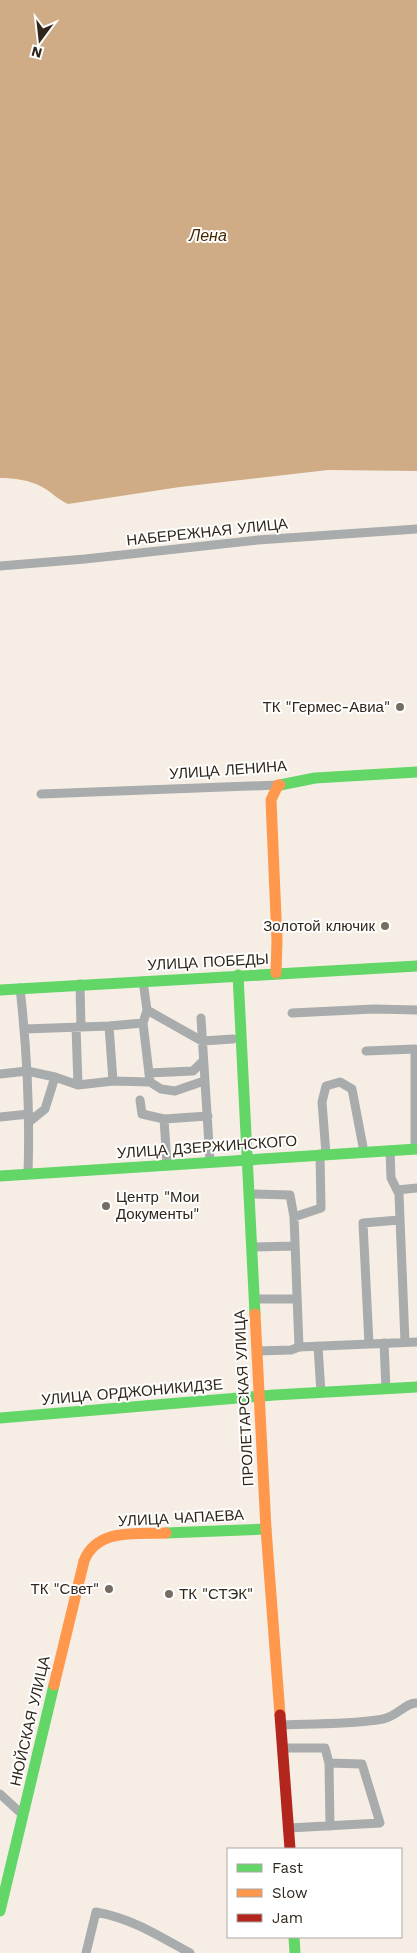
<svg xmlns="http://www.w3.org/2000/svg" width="417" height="1953" viewBox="0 0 417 1953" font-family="'Work Sans',sans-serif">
	<rect width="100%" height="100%" fill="#f6eee5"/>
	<path fill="#cfac85" d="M0 0H417V471L328 470 180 487 68 504C58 500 52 492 42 487 30 480 14 478 0 478Z"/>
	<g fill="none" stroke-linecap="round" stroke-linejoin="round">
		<path stroke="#a8acac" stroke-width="9" d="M0 566 85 559 258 540 417 529
			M41 794 278 785
			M143 981 147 1010 143 1023 150 1082
			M80 984 81 1027
			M20 988C27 1050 30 1112 28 1174
			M147 1010 202 1041 233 1039
			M292 1013 374 1009 417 1010
			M201 1018 210 1161
			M109 1026 113 1081
			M76 1027 78 1085
			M25 1029 109 1026 143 1023
			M366 1051 415 1049V1149
			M149 1073 193 1071 203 1061
			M0 1074 27 1071 55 1077 78 1085 113 1081 150 1082 161 1089 175 1091 204 1081
			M140 1100 142 1114 164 1119 208 1116
			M0 1117 29 1114
			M164 1119 167 1164
			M29 1122 45 1109 55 1077
			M390 1150 391 1178 399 1194 405 1342
			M326 1154 322 1102 326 1086 340 1082 352 1089 364 1152
			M397 1190 417 1188
			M249 1194 290 1195 294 1217 299 1347
			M294 1217 321 1208 320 1154
			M252 1247 295 1246
			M254 1299H297
			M384 1343 386 1389
			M369 1344 363 1223 399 1220
			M318 1346 321 1393
			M257 1351 291 1350 299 1347 417 1342
			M282 1725C315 1723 351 1725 383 1719 398 1716 406 1702 417 1703
			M283 1748H325L329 1763 362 1764 380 1823 289 1828
			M329 1763 330 1826
			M0 1794 23 1815
			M86 1953 96 1912C133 1919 157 1935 190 1953"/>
		<path stroke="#63d668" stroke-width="11" d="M280 785 315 778 417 772
			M238 975 255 1314
			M0 990 417 966
			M0 1176 417 1149
			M0 1418 274 1395 417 1387
			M166 1533 266 1529
			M0 1911 54 1685
			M294 1937 295 1953"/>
		<path stroke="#ff974d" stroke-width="11" d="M276 973 277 941 271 800 278 785H280
			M255 1314 266 1529 280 1715
			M54 1685 84 1561C97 1528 136 1534 166 1533"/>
		<path stroke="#b3261e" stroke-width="11" d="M280 1715 290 1849"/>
	</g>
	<g fill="#756c62" stroke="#fff" stroke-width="2">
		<circle cx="400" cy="707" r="5"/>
		<circle cx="385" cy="926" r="5"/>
		<circle cx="106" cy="1206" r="5"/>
		<circle cx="109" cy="1589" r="5"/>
		<circle cx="169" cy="1594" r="5"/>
	</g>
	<g text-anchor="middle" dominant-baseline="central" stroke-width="4" stroke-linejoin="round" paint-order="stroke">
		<g font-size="15" fill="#30261b" stroke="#fff">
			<text transform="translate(207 532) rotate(-6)">НАБЕРЕЖНАЯ УЛИЦА</text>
			<text transform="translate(228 770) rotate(-4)">УЛИЦА ЛЕНИНА</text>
			<text transform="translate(208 962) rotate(-3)">УЛИЦА ПОБЕДЫ</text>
			<text transform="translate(207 1147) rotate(-4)">УЛИЦА ДЗЕРЖИНСКОГО</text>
			<text transform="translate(132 1392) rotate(-5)">УЛИЦА ОРДЖОНИКИДЗЕ</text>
			<text transform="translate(244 1398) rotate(-93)">ПРОЛЕТАРСКАЯ УЛИЦА</text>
			<text transform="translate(181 1518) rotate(-3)">УЛИЦА ЧАПАЕВА</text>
			<text transform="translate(30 1721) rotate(-77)">НЮЙСКАЯ УЛИЦА</text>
		</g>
		<g font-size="15" fill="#30261b" stroke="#fff" text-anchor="end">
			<text x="390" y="707">ТК "Гермес-Авиа"</text>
			<text x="375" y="926">Золотой ключик</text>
			<text x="116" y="1197" text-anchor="start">Центр "Мои<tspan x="116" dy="17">Документы"</tspan></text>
			<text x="99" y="1589">ТК "Свет"</text>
			<text x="179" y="1594" text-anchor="start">ТК "СТЭК"</text>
		</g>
		<g font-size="16" font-style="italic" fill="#472800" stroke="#fff">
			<text x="208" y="235">Лена</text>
		</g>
	</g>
	<rect x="227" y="1848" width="175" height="90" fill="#ffffff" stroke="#aca8a4"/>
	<rect x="237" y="1864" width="25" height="8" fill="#63d668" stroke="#aca8a4"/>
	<text x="272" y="1873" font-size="15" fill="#30261b">Fast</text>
	<rect x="237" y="1889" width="25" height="8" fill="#ff974d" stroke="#aca8a4"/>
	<text x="272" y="1898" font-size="15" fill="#30261b">Slow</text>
	<rect x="237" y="1914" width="25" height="8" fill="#b3261e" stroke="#aca8a4"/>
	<text x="272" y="1923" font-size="15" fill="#30261b">Jam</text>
	<g transform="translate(40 40) rotate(195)" stroke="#ffffff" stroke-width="4" paint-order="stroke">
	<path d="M0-4L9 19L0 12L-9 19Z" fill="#30261b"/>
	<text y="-8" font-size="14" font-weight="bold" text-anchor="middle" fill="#30261b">N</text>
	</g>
</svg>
